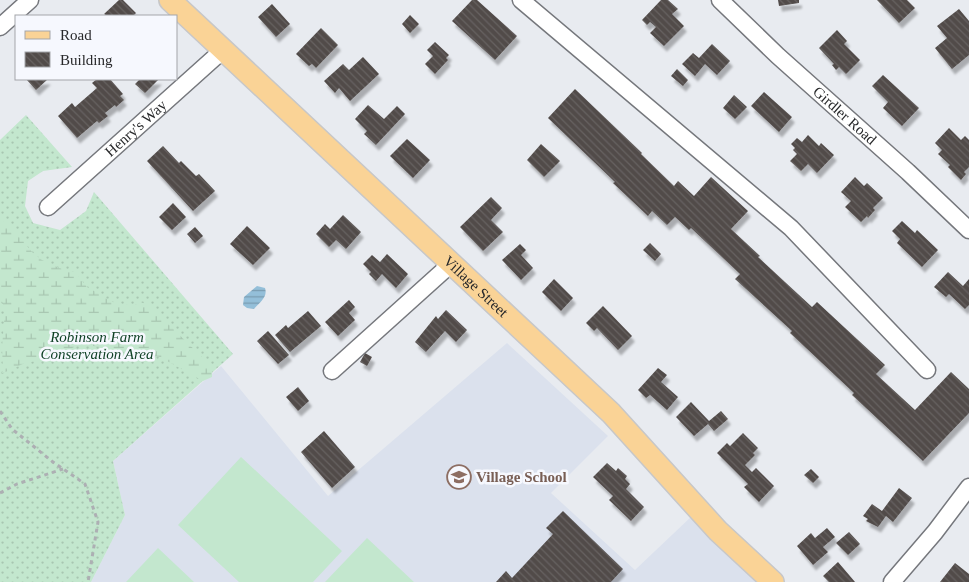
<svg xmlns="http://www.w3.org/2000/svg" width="969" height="582" viewBox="0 0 969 582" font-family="'Times New Roman',serif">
	<defs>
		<pattern id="grass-dots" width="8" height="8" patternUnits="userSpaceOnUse" patternTransform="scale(1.25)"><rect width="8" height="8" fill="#c3e7ce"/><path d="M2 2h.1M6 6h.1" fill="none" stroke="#a8c6b1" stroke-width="1.8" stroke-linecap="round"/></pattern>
		<pattern id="wetland-marsh" width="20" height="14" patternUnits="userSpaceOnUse" patternTransform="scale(1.25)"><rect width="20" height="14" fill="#c3e7ce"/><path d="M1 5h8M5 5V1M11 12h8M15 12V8" fill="none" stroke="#a8c6b1"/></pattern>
		<pattern id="water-rules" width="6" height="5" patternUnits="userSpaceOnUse" patternTransform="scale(1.25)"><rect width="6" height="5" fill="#94bfd9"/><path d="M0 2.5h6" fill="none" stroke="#799bb0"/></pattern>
		<pattern id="building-back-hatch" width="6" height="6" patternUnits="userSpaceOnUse" patternTransform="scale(1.25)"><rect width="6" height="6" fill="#514b49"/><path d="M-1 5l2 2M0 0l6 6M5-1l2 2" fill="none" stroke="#676261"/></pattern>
		<filter id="shadow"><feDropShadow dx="3" dy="5.5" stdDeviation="1" flood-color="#0004"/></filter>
	</defs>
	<rect width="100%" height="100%" fill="#e8ebf0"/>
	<path fill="#dbe1ed" d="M507 343 608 436 551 493 635 570 693 515 756 582H91L125 515 113 461 221 366 328 496Z"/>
	<path fill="url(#grass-dots)" d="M26 115 72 167 43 171 28 181 25 206 33 223 60 230 86 211 94 192 233 354 113 461 125 515 91 582H0V140Z"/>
	<path fill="url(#wetland-marsh)" d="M0 218 15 232 32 252 42 260 59 268 75 272 87 287 113 302 133 306 140 302 149 305 212 367V377L203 381 160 357 81 344 72 348 64 355 25 363 1 374 3 371 2 347 5 311 1 298Z"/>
	<path fill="#c3e7ce" d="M241 457 342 551 313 582H239L178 525Z
		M367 538 414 582H325Z
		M158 548 194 582H126Z"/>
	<path fill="url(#water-rules)" d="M257 286 265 288C268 297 260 302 254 309L247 308 243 305 244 297Z"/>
	<path fill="url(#building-back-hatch)" filter="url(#shadow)" d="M119 0H123L136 13 133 16H107L104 14Z
		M472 0H477L517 36 495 60 452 21Z
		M661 0H668L678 9 672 14 684 26 664 46 650 33 656 27 650 22 647 25 642 20Z
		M778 0H799V3L779 6Z
		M877 0H907L915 8 899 23Z
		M272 4 290 24 276 37 258 17Z
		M959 9 969 21V55L952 69 935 48 947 38 937 26Z
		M410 15 419 24 410 33 402 24Z
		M321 28 338 45 316 68 312 64 309 66 296 54Z
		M837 30 847 41 844 44 860 60 846 74 839 67 836 70 832 65 834 64 819 48Z
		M435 42 449 55 446 58 448 60 435 74 425 64 433 56 427 50Z
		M712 44 730 61 717 75 705 64 695 76 682 64 693 53 699 58Z
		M363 57 379 74 350 101 339 88 335 93 324 81 343 64 349 70Z
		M677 69 688 80 683 86 671 76Z
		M883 75 919 108 902 126 883 108 888 102 872 86Z
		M26 79H48L36 90Z
		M97 79 102 80 110 79 123 94 120 96 124 100 116 107 115 105 105 113 108 116 99 123 97 121 77 138 58 116 72 103 75 107 97 88 92 83Z
		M140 79H159L145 93 135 84Z
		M575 89 642 153 641 154 674 186 678 181 694 196 711 177 748 211 731 229 760 256 758 257 812 307 817 302 885 365 876 374 915 410 951 372 969 389V413L923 461 852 395 854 393 790 333 792 331 735 279 740 274 691 228 689 230 675 217 667 225 652 211 648 216 613 183 615 182 548 118Z
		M764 92 792 117 779 132 751 106Z
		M734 95 747 107 735 119 723 108Z
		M368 105 384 119 397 106 405 114 376 145 364 134 367 131 355 119Z
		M949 128 961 140 965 136 969 140V167L964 172 966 174 961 180 948 167 950 165 938 154 942 150 935 143Z
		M808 135 819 146 821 143 834 155 817 173 808 164 801 171 790 161 797 154 793 150 795 148 791 144 797 138 802 142Z
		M407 139 430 160 413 178 390 156Z
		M541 144 560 161 544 177 527 160Z
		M163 146 179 163 181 161 196 176 199 174 215 191 193 211 147 161Z
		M855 177 864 186 867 183 883 198 873 208 875 210 868 218 867 216 861 222 845 207 851 201 841 192Z
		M491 197 502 208 491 220 503 232 483 251 460 227Z
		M173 203 186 217 172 230 159 217Z
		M343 215 361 232 346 249 336 240 329 247 316 234 325 224 330 229Z
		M902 221 915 233 917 230 938 250 922 267 897 243 900 239 892 231Z
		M247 226 270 248 253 265 230 244Z
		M195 227 203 236 195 243 187 234Z
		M650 243 661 254 655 261 643 250Z
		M520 244 526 250 521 255 533 268 521 280 502 260Z
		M387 254 408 274 396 288 382 274 376 281 369 274 371 272 363 264 372 255 380 262Z
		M948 272 963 286 969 279V305L965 309 949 294 946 297 934 287Z
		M554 279 573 298 561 311 542 292Z
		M349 300 355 307 349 313 355 320 338 336 325 322Z
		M603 306 632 336 618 350 597 328 594 331 586 323Z
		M446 310 467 330 456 342 445 331 426 352 415 342 436 316 438 319Z
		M308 311 321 326 290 352 275 335 286 325 288 328Z
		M268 331 289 355 278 364 257 341Z
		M365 353 372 357 367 366 360 362Z
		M658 368 667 375 661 382 678 397 667 410 650 395 646 398 638 390Z
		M298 387 309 401 298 411 286 397Z
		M691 402 709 421 721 411 728 419 714 431 708 424 694 436 676 417Z
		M324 431 355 467 332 488 301 452Z
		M743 433 758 448 753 453 755 455 745 465 752 472 756 468 774 486 759 502 744 487 748 484 717 453 727 443 730 446Z
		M607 463 616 471 618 468 627 476 625 479 630 484 626 489 644 507 631 521 609 500 613 496 593 477Z
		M811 469 819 477 813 483 804 475Z
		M899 488 912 498 893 522 886 516 878 527 866 521 868 519 863 516 872 504 882 511Z
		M563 511 623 569 611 582H496L506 571 512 578 553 534 546 528Z
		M827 528 835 537 823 547 828 552 813 565 797 546 811 533 815 538Z
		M849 532 860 544 848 555 836 543Z
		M838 562 855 582H829L823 576Z
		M955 563 969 574V582H940Z"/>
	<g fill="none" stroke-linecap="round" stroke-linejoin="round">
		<g stroke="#75777c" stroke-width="19">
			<g id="minor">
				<path d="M521 0 791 228 927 370"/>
				<path id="s1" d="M720 0 778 56 908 172 969 230"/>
				<path d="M0 27 30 0"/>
				<path id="s2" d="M48 207 223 50"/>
				<path d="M332 371 452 263"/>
				<path d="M892 582 935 532 969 487"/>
			</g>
		</g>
		<g stroke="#c7c7c8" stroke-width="24">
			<g id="major">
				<path id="s3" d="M170 0 611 413 718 531 773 582"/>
			</g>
		</g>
		<path stroke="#adafb3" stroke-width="3" stroke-dasharray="4 4" stroke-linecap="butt" d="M0 411 12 429 53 462 85 484 98 522 88 582
			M0 493 17 484 63 469"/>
		<use href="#minor" stroke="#fff" stroke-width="16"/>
		<use href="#major" stroke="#fad396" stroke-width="21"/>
	</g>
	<defs>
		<g id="school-ring" transform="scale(1.25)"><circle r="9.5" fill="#f6f8fe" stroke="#8d6e63" stroke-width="1.5"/><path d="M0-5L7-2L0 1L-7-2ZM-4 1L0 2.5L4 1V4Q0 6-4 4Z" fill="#8d6e63"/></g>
	</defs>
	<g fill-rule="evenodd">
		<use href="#school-ring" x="459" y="477"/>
	</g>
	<g text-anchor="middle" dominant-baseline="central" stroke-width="5" stroke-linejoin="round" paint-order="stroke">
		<g font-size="15" fill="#27282a" stroke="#f6f8fe">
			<text stroke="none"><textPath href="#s1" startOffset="170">Girdler Road</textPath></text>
			<text stroke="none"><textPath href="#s2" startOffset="118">Henry's Way</textPath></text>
			<text stroke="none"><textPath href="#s3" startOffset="419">Village Street</textPath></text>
		</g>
		<g font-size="15" font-style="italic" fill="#0d3f23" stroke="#f6f8fe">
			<text x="97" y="337">Robinson Farm<tspan x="97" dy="17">Conservation Area</tspan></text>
		</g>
		<g font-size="15" font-weight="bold" fill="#785e54" stroke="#f6f8fe" text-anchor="start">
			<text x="476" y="477">Village School</text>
		</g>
	</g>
	<rect x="15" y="15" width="162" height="65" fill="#f6f8fe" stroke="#a3a5a9"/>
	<rect x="25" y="31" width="25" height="8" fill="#fad396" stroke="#a3a5a9"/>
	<text x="60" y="40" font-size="15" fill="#27282a">Road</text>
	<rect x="25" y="52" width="25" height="15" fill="url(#building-back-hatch)" stroke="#a3a5a9"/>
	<text x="60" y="65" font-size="15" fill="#27282a">Building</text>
</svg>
